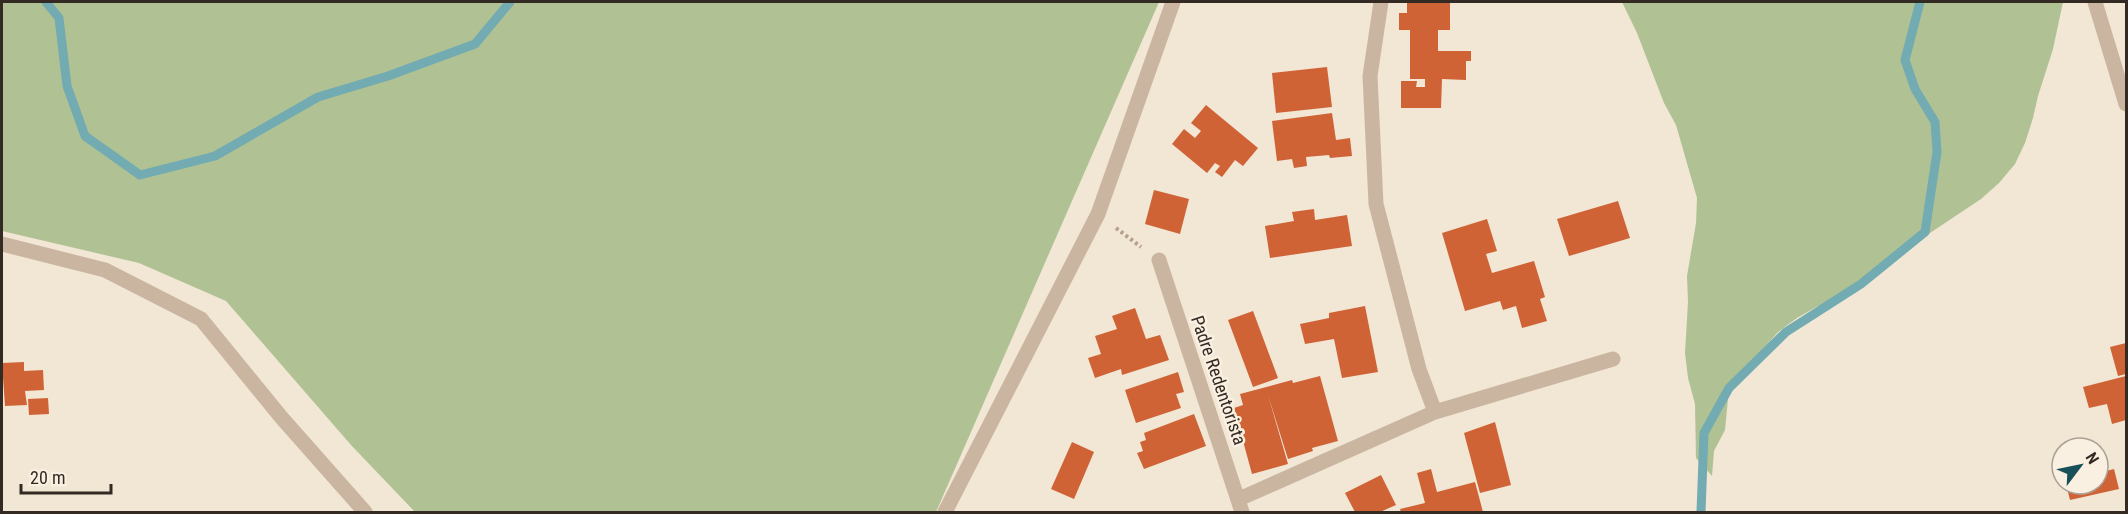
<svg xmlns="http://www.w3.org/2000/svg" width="2128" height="514" viewBox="0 0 2128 514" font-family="'Roboto Condensed',sans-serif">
	<rect width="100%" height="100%" fill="#f2e6d5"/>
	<path fill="#b0c294" d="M2 2H1159L936 512H415L351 445 226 301 139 263 2 231Z
		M1622 2H2063L2053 49 2038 96 2033 118 2025 143 2015 164 1999 183 1981 199 1900 253 1880 268 1863 287 1841 300 1818 306 1797 318 1778 332 1729 388 1725 430 1714 451 1712 476 1696 458 1695 404 1688 378 1685 353 1688 302 1687 276 1696 223 1697 198 1676 125 1664 103 1637 33Z"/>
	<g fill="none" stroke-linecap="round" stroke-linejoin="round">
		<path stroke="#72abb1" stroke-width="9" d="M46 2 59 18 67 86 85 136 140 175 215 156 318 97 388 76 475 44 510 2
			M1701 512 1704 433 1729 388 1786 332 1861 284 1925 232 1937 152 1935 122 1915 89 1905 60 1920 2"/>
	</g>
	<path fill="#cf6336" d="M1407 2H1450V30H1438V51H1471V61H1466V80L1442 79 1441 108H1401V81H1417L1416 87H1425V79H1410V30H1399V13H1407Z
		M1327 67 1332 107 1276 113 1272 73Z
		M1206 105 1258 148 1243 166 1235 160 1222 177 1215 172 1220 166 1215 163 1207 173 1172 144 1184 129 1195 138 1201 131 1191 123Z
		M1332 113 1336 140 1350 138 1352 156 1330 158 1329 155 1306 157 1307 166 1294 168 1292 159 1277 161 1272 121Z
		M1154 190 1189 199 1180 234 1145 224Z
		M1618 201 1630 238 1569 256 1557 219Z
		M1314 209 1315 220 1347 215 1352 246 1270 258 1265 226 1294 221 1292 212Z
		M1487 219 1497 251 1486 254 1492 273 1534 261 1545 297 1540 299 1547 321 1522 328 1516 306 1503 310 1500 301 1465 311 1442 233Z
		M1365 306 1378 372 1342 378 1334 339 1305 344 1300 324 1329 318V313Z
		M1135 308 1146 339 1160 335 1169 360 1122 375 1121 369 1095 378 1088 358 1101 354 1095 336 1117 329 1112 316Z
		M1253 311 1278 378 1253 387 1228 320Z
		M2126 343V374L2118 376 2110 347Z
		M24 362V371L43 370 44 390 25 391 27 405 5 406 2 363Z
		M1178 372 1184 392 1176 394 1181 408 1136 423 1125 390Z
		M1320 376 1338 441 1312 448 1313 451 1288 459 1268 395 1288 464 1252 474 1234 408 1243 405 1240 394 1292 380 1293 383Z
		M2126 376V420L2112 424 2107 404 2089 408 2083 387Z
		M48 398 49 414 29 415 28 399Z
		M1194 414 1206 446 1144 469 1137 453 1143 451 1140 442 1146 440 1144 433Z
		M1495 422 1511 485 1480 493 1464 433Z
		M1072 442 1094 452 1074 499 1051 489Z
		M1431 469 1437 492 1475 482 1483 512H1401L1400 509 1425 503 1417 473Z
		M2114 469 2119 489 2070 500 2066 484H2098V473Z
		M1381 475 1396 505 1380 512H1355L1345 493Z"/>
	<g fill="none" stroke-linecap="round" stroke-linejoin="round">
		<path stroke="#b6a08b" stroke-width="4" stroke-dasharray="3 3" stroke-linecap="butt" d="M1116 228 1141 247"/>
		<path stroke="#cab6a0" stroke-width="15" d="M1381 2 1370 76 1376 204 1419 369 1435 412
			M2095 2 2126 104
			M2 244 105 270 201 319 281 417 365 512
			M1159 260 1242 512
			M1239 499 1435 412 1613 359
			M945 512 1098 214 1173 2"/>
	</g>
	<g text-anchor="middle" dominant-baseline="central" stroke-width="5" stroke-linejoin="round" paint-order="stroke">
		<g font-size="18" fill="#342a24" stroke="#faf0e1">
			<text transform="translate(1219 380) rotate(71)">Padre Redentorista</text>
		</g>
	</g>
	<rect width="2128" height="514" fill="none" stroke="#342a24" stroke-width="6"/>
	<g transform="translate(2080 466) rotate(58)"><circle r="28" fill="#faf0e1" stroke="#aba195" stroke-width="1.5"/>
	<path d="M0-4.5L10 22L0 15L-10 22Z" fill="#175058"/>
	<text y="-9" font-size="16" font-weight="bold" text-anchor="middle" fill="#342a24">N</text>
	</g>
	<path d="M21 484v9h90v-9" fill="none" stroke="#342a24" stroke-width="3"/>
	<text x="30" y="484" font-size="18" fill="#342a24" stroke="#faf0e1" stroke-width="4.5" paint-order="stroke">20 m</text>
</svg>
